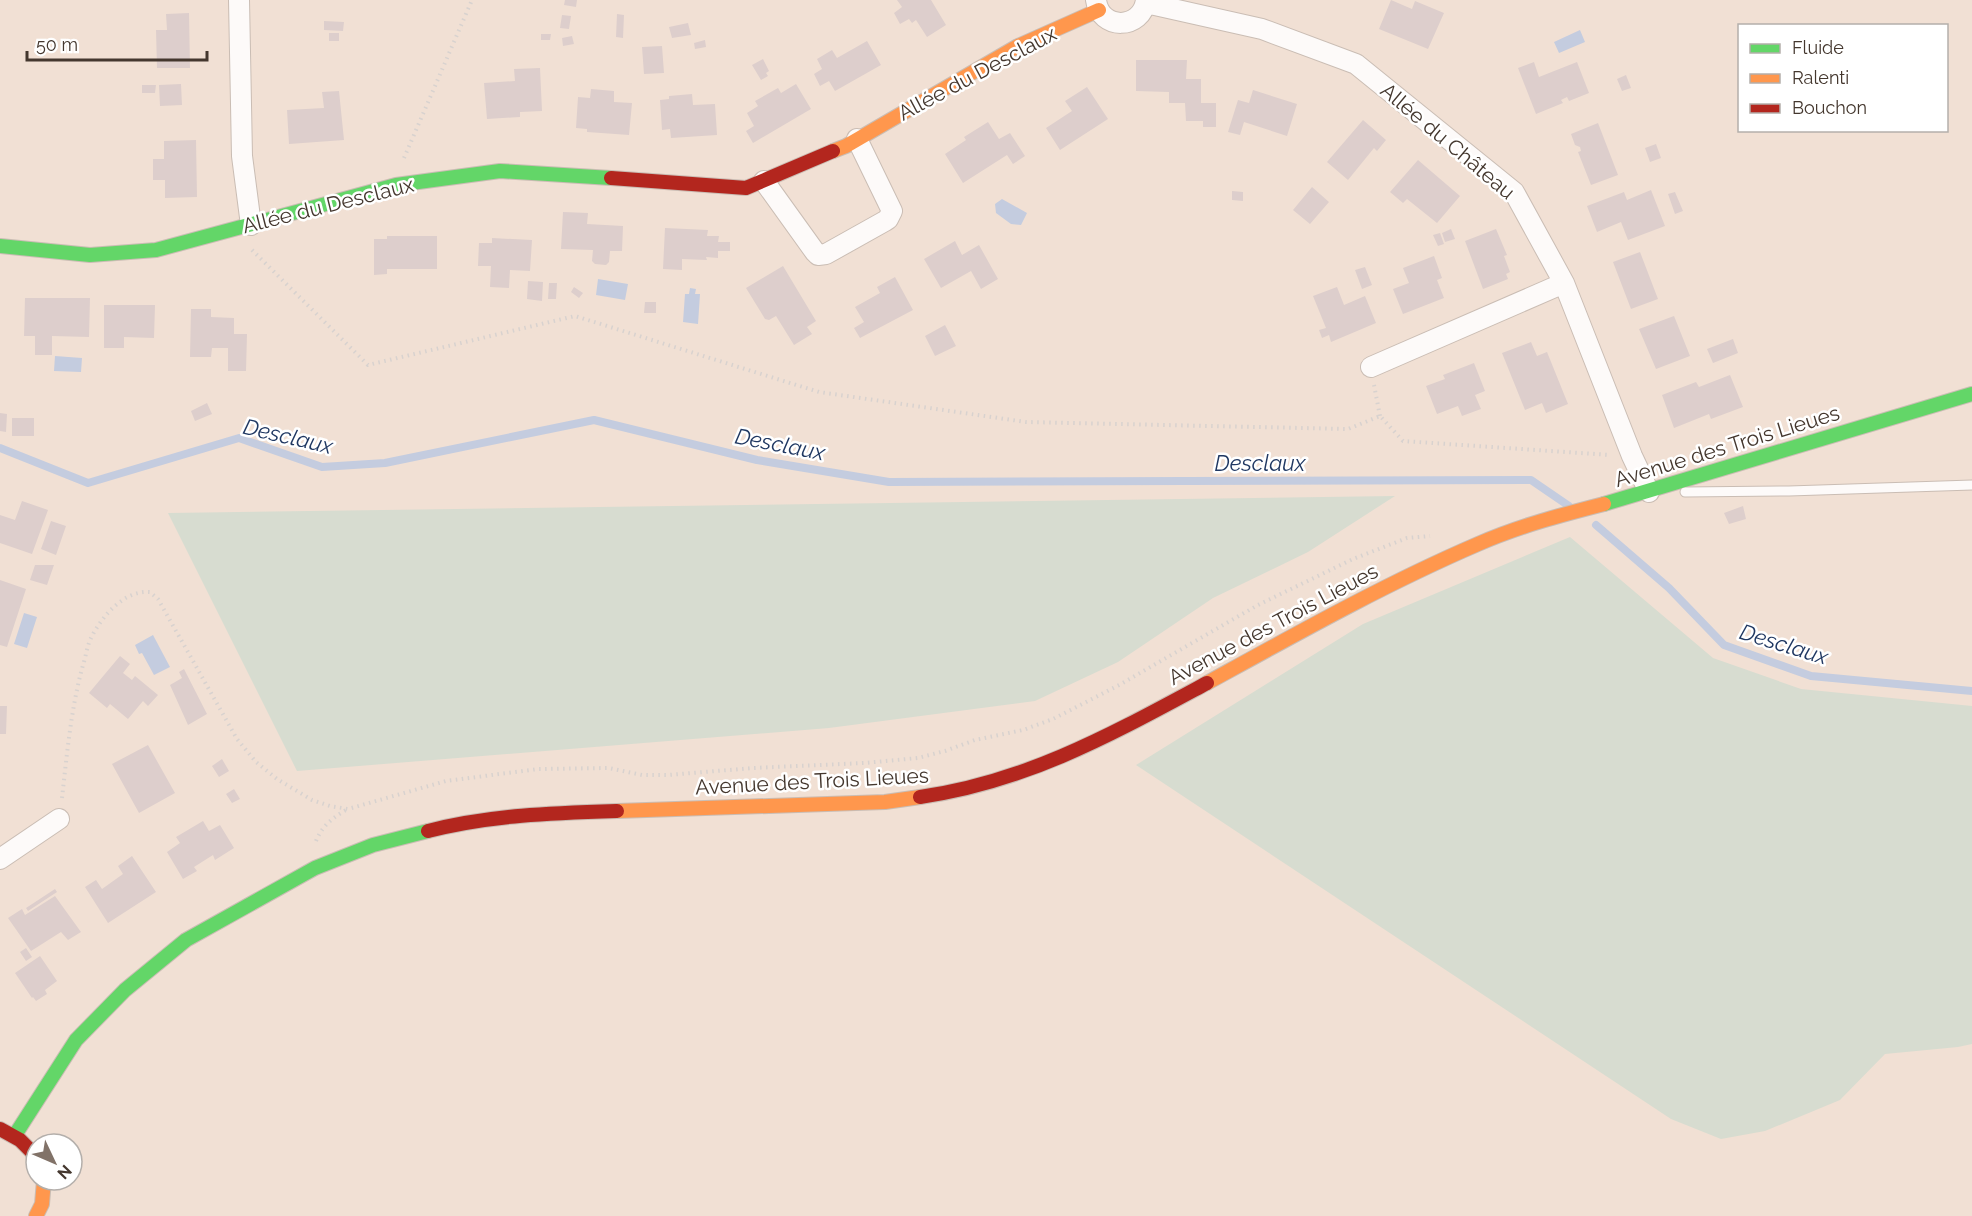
<svg xmlns="http://www.w3.org/2000/svg" width="1972" height="1216" viewBox="0 0 1972 1216" font-family="Raleway,sans-serif">
	<rect width="100%" height="100%" fill="#f1e0d4"/>
	<path fill="#d7dcd0" d="M1395 496 1308 552 1213 598 1118 662 1035 701 829 728 297 771 168 513Z
		M1570 537 1713 658 1801 689 1972 706V1044L1958 1047 1885 1054 1840 1100 1765 1131 1721 1139 1671 1119 1136 765 1363 624Z"/>
	<path fill="#c4ccdf" d="M1580 30 1585 42 1559 53 1554 42Z
		M1002 199 1027 213 1021 225 1011 224 996 213 995 204Z
		M598 279 628 284 625 300 596 295Z
		M690 288 696 289 695 294H700L698 324 683 322 685 294H689Z
		M55 356 82 358 81 372 54 371Z
		M24 613 37 617 27 648 14 644Z
		M153 635 170 667 154 675 142 653 139 654 135 645Z"/>
	<g fill="none" stroke-linecap="round" stroke-linejoin="round">
		<path stroke="#c4ccdf" stroke-width="8" d="M0 448 88 483 239 438 322 467 385 463 594 420 757 460 889 482 1531 480 1569 506
			M1596 525 1669 588 1724 645 1811 676 1972 691"/>
	</g>
	<path fill="#ddcecc" d="M565 0H577L576 7 564 5Z
		M897 0H931L946 25 927 37 916 20 912 23 909 19 900 24 894 13 902 7Z
		M1391 0 1412 9 1415 1 1444 13 1428 49 1379 29Z
		M189 13 190 68H157L156 30H167L166 14Z
		M617 14 624 15 623 38 616 37Z
		M562 15 571 16 569 29 560 28Z
		M324 21 344 22 343 31 324 30Z
		M688 23 691 35 672 38 669 27Z
		M329 33H339V41H329Z
		M541 34H551L550 40H541Z
		M572 36 574 44 563 46 562 38Z
		M705 40 706 47 695 49 694 43Z
		M867 41 881 65 835 91 829 81 820 86 814 74 822 69 817 59 832 50 837 58Z
		M662 46 664 73 644 74 642 47Z
		M763 59 769 71 766 73 768 76 761 80 752 65Z
		M1136 60H1187L1186 79H1201V103H1216V127H1203V121H1186L1185 103H1169V92L1136 91Z
		M1534 62 1539 77 1577 62 1589 93 1569 101 1567 97 1561 100 1563 103 1536 114 1518 68Z
		M540 68 542 111 520 112V117L487 119 484 83 515 81 514 69Z
		M1626 75 1631 88 1622 91 1617 79Z
		M181 84 182 105 160 106 159 85Z
		M796 84 811 109 753 143 746 131 754 126 747 113 758 106 755 101 778 88 781 93Z
		M142 85H156L155 93H142Z
		M1087 87 1108 119 1060 150 1046 128 1072 111 1065 101Z
		M591 89 614 91V102L632 103 629 135 587 132V129L576 128 578 97 590 98Z
		M1253 90 1297 104 1287 136 1244 122 1240 135 1228 132 1238 100 1249 103Z
		M339 91 344 140 289 144 287 110 324 108 322 92Z
		M692 94 693 105 715 104 717 135 671 138 670 129 662 130 660 100 669 99V96Z
		M1363 120 1386 140 1377 151 1374 148 1348 180 1327 162Z
		M988 122 999 139 1010 133 1025 156 1013 164 1007 155 963 183 945 154 966 140 964 137Z
		M1598 123 1618 175 1591 185 1578 152 1581 151 1580 147 1575 145 1571 134Z
		M196 140 197 197 165 198V180H153V159H164V141Z
		M1656 144 1661 158 1650 162 1645 148Z
		M1418 160 1460 196 1437 223 1407 199 1403 203 1390 192Z
		M1312 187 1329 202 1310 224 1293 210Z
		M1651 190 1665 226 1628 240 1621 222 1597 232 1587 206 1624 192 1627 200Z
		M1232 191 1243 192V201L1232 200Z
		M1675 192 1683 211 1675 214 1668 194Z
		M563 212 588 213 587 224 623 226 622 251H610L609 262 606 265 595 264 592 261 593 250 561 249Z
		M665 228 708 230 707 236H719L718 242H730V251H718V258L706 257 707 260 682 259V270L663 269Z
		M1451 229 1455 239 1445 242 1442 233Z
		M1496 229 1507 255 1504 256 1510 272 1506 274 1508 279 1483 289 1465 241Z
		M1440 233 1444 244 1438 246 1433 235Z
		M387 236H437V269H387V274L374 275V239H387Z
		M492 238 532 240 530 271 510 270 509 288 490 287 491 266H478L479 243H492Z
		M955 241 962 255 979 245 998 279 981 289 971 271 941 288 924 259Z
		M1640 252 1658 299 1631 309 1613 262Z
		M1434 256 1442 278 1437 280 1444 298 1403 314 1393 289 1409 283 1403 268Z
		M783 266 816 321 807 327 812 334 794 345 776 316 769 320 765 319 746 288Z
		M1365 267 1372 285 1362 289 1355 270Z
		M895 277 913 310 860 338 854 328 864 322 855 307 880 293 877 287Z
		M528 281 543 282 542 301 527 299Z
		M549 283H557L556 299H548Z
		M574 287 583 293 579 298 571 292Z
		M1337 287 1344 305 1365 296 1376 323 1331 342 1329 335 1322 338 1319 330 1326 328 1313 296Z
		M25 298H90L89 337 52 336V355H35V336H24Z
		M645 302H656V313H644Z
		M104 305H155L154 338 124 337V348H104Z
		M191 309H211V317L234 318V334H247L246 371H228V348H212L211 357H190Z
		M1674 316 1690 356 1656 369 1639 329Z
		M945 325 956 346 935 356 925 336Z
		M1733 339 1738 353 1713 363 1707 349Z
		M1531 342 1537 356 1547 352 1568 404 1546 413 1542 403 1525 410 1502 353Z
		M1474 363 1485 391 1475 395 1481 409 1462 416 1458 406 1437 414 1426 386 1445 379 1443 375Z
		M1730 375 1743 407 1711 419 1709 414 1674 428 1662 395 1696 382 1699 387Z
		M207 403 212 414 195 421 191 411Z
		M0 413 7 414 6 432 0 431Z
		M12 418H34V436H12Z
		M22 501 48 510 32 554 0 543V515L15 520Z
		M1743 506 1746 519 1729 524 1724 513Z
		M51 521 66 526 56 555 41 549Z
		M35 565H54L47 585 30 580Z
		M0 580 26 589 7 647 0 645Z
		M120 656 130 664 123 673 132 680 135 676 158 695 148 706 143 701 128 719 110 704 107 708 89 693Z
		M184 669 207 714 188 725 170 685 182 678 179 672Z
		M0 706H7L6 734H0Z
		M148 745 175 793 139 813 112 764Z
		M222 759 229 771 219 777 212 766Z
		M234 789 240 799 232 803 226 794Z
		M203 821 209 831 220 825 234 848 215 860 213 855 194 867 197 871 183 879 167 852 180 843 176 837Z
		M132 856 156 892 108 923 85 887 96 880 102 889 123 874 118 866Z
		M55 889 57 892 28 911 26 908Z
		M55 896 81 932 68 940 61 932 31 951 8 918 22 909 25 915Z
		M26 948 32 957 26 961 20 952Z
		M40 956 57 981 45 990 47 994 36 1001 33 997 32 998 15 973Z"/>
	<g fill="none" stroke-linecap="round" stroke-linejoin="round">
		<g stroke="#cabdb4" stroke-width="11">
			<path id="lane" d="M1685 492 1789 491 1972 485"/>
		</g>
		<g stroke="#cabdb4" stroke-width="22">
			<path id="street" d="M239 0 242 156 251 225
				M1096 0C1100 31 1142 30 1146 0
				M1146 3 1262 29 1356 64 1514 192 1564 283 1632 456 1649 492
				M764 181 815 252 818 255 826 254 885 221 888 219 892 211 857 139
				M1371 367 1564 283
				M0 859 59 819"/>
		</g>
		<g stroke="#cabdb4" stroke-width="16">
			<path id="fast" d="M0 246 90 255 156 250 396 185 500 171 611 178
				M1604 504 1972 394
				M15 1135 76 1040 125 990 186 940 315 868 373 845 428 831"/>
		</g>
		<g stroke="#cabdb4" stroke-width="16">
			<path id="slow" d="M833 151 846 146 1018 46 1099 10
				M1207 683C1296 634 1385 584 1478 544 1519 526 1561 515 1604 504
				M617 811 885 802 920 797
				M36 1216 42 1204 44 1180"/>
		</g>
		<g stroke="#cabdb4" stroke-width="16">
			<path id="jam" d="M611 178 746 188 833 151
				M920 797C1027 782 1114 733 1207 683
				M428 831C490 815 553 813 617 811
				M0 1129 20 1140 36 1156"/>
		</g>
		<path stroke="#d8d2cf" stroke-width="4" stroke-dasharray="1.5 4.5" stroke-linecap="butt" d="M404 158 472 0
			M252 250 368 365 575 316 819 392 1026 422 1348 429 1380 416 1403 441 1610 455
			M1374 385 1380 416
			M62 798C67 754 71 708 83 665 86 656 87 646 91 638 102 616 124 590 150 592L158 599 237 739 256 762 277 779 312 800 330 806 348 809 446 781 538 769 609 768 642 775H668L753 768 864 763 918 758 945 751 975 740 1023 730 1053 719 1121 684 1258 605 1353 559 1407 538 1430 536
			M316 841C322 826 333 817 348 809"/>
		<use href="#lane" stroke="#fdfaf9" stroke-width="9"/>
		<use href="#street" stroke="#fdfaf9" stroke-width="20"/>
		<use href="#fast" stroke="#63d668" stroke-width="14"/>
		<use href="#slow" stroke="#ff974d" stroke-width="14"/>
		<use href="#jam" stroke="#b3261e" stroke-width="14"/>
	</g>
	<g text-anchor="middle" dominant-baseline="central" stroke-width="5" stroke-linejoin="round" paint-order="stroke">
		<g font-size="21" fill="#44372e" stroke="#fff">
			<text transform="translate(977 73) rotate(-28)">Allée du Desclaux</text>
			<text transform="translate(1448 141) rotate(40)">Allée du Château</text>
			<text transform="translate(328 205) rotate(-14)">Allée du Desclaux</text>
			<text transform="translate(1727 446) rotate(-17)">Avenue des Trois Lieues</text>
			<text transform="translate(1273 624) rotate(-28)">Avenue des Trois Lieues</text>
			<text transform="translate(812 781) rotate(-3)">Avenue des Trois Lieues</text>
		</g>
		<g font-size="22" font-style="italic" fill="#203862" stroke="#fff">
			<text transform="translate(288 436) rotate(13)">Desclaux</text>
			<text transform="translate(780 444) rotate(11)">Desclaux</text>
			<text x="1260" y="463">Desclaux</text>
			<text transform="translate(1784 644) rotate(17)">Desclaux</text>
		</g>
	</g>
	<rect x="1738" y="24" width="210" height="108" fill="#ffffff" stroke="#b4afab" stroke-width="1.5"/>
	<rect x="1750" y="44" width="30" height="9" fill="#63d668" stroke="#b4afab" stroke-width="1.5"/>
	<text x="1792" y="54" font-size="18" fill="#44372e">Fluide</text>
	<rect x="1750" y="74" width="30" height="9" fill="#ff974d" stroke="#b4afab" stroke-width="1.5"/>
	<text x="1792" y="84" font-size="18" fill="#44372e">Ralenti</text>
	<rect x="1750" y="104" width="30" height="9" fill="#b3261e" stroke="#b4afab" stroke-width="1.5"/>
	<text x="1792" y="114" font-size="18" fill="#44372e">Bouchon</text>
	<g transform="translate(54 1162) rotate(134)"><circle r="28" fill="#ffffff" stroke="#b4afab" stroke-width="1.5"/>
	<path d="M0-4.5L10 22L0 15L-10 22Z" fill="#817268"/>
	<text y="-9" font-size="16" font-weight="bold" text-anchor="middle" fill="#44372e">N</text>
	</g>
	<path d="M27 51v9h180v-9" fill="none" stroke="#44372e" stroke-width="3"/>
	<text x="36" y="51" font-size="18" fill="#44372e" stroke="#ffffff" stroke-width="4.5" paint-order="stroke">50 m</text>
</svg>
